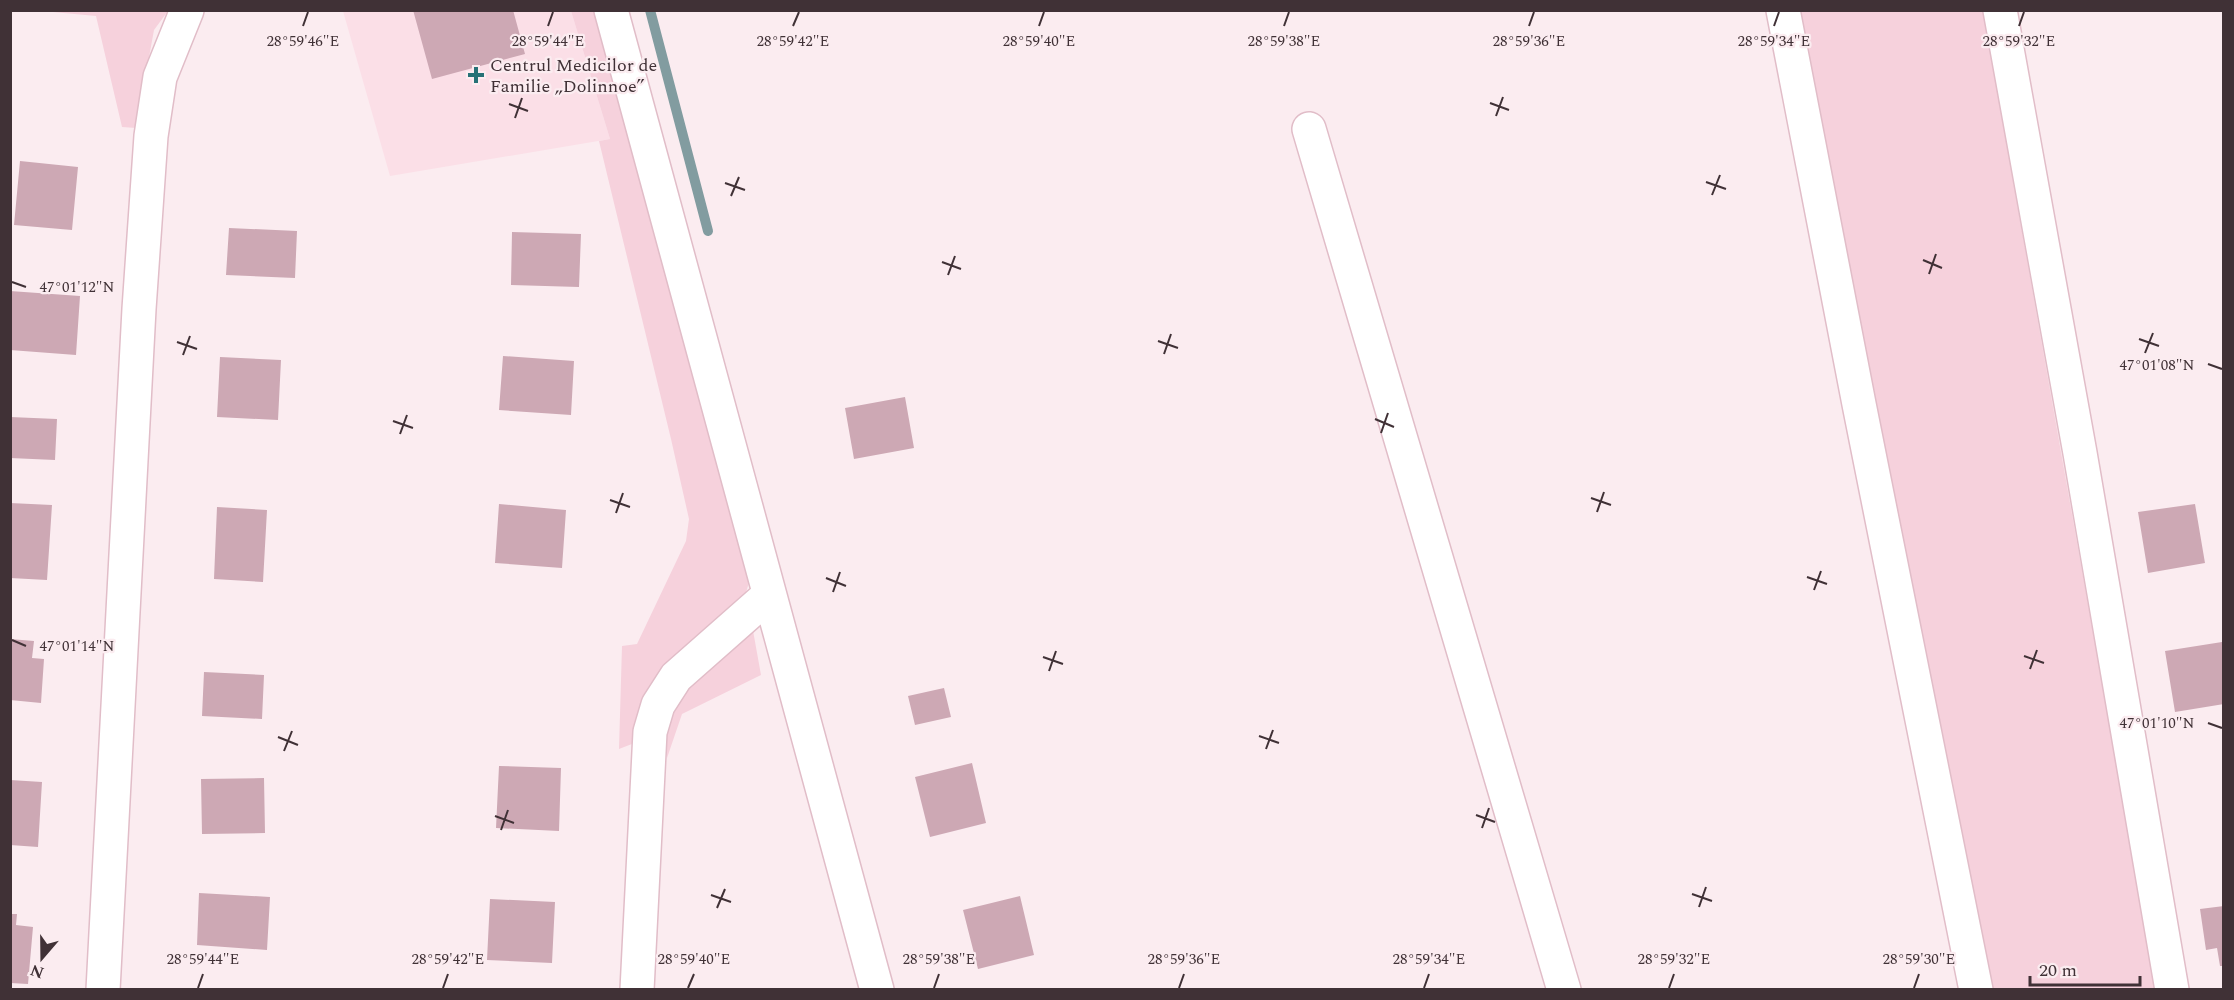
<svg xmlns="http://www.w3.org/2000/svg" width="2234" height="1000" viewBox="0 0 2234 1000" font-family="Spectral,serif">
	<rect width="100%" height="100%" fill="#fbecf0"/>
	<path fill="#fbdfe7" d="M343 11H571L610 139 390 176Z"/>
	<path fill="#f6d1dc" d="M42 11H168L154 30 136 128 122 127 96 16Z
		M571 11H596L751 576 744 599 637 742 619 749 622 646 637 644 686 541 689 519 671 439 599 141 610 139Z
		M1795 11H1983L2156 989H1987Z
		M752 625 761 675 682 714 667 758 663 727 687 686Z"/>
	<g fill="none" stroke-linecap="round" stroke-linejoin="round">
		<path stroke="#829ca0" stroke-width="10" d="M650 10 708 231"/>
	</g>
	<path fill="#cda8b4" d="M413 10H513L525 54 432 79Z
		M20 161 78 167 72 230 14 225Z
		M229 228 297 231 295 278 226 275Z
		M512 232 581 234 579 287 511 285Z
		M10 291 80 296 76 355 10 350Z
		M503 356 574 361 571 415 499 410Z
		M220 357 281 360 278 420 217 417Z
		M905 397 914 448 854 459 845 408Z
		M10 417 57 419 55 460 10 458Z
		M10 503 52 505 47 580 10 578Z
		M499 504 566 510 562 568 495 563Z
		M2195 504 2205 563 2148 573 2138 512Z
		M217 507 267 510 263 582 214 579Z
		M10 639 34 641 32 658 44 659 41 703 10 700Z
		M2222 642 2224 704 2175 712 2165 651Z
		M204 672 264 675 262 719 202 716Z
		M944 688 951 717 915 725 908 696Z
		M972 763 986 823 930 837 915 777Z
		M499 766 561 768 559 831 496 828Z
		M264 778 265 833 202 834 201 779Z
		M10 780 42 782 38 847 10 845Z
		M199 893 270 897 267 950 197 945Z
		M1020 896 1034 955 978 969 963 910Z
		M490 899 555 902 552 963 487 960Z
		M2224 906V966H2220L2217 948 2206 950 2200 909Z
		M10 914H17L16 925 33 927 28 984 10 983Z"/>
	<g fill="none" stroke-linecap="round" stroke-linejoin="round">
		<g stroke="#e1bdc8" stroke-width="36">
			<path id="minor" d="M611 10 877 990
				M1783 10 1859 404 1976 990
				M2000 10 2080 453 2172 990
				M1309 129 1564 990
				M103 990 139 309 151 136 160 77 187 10
				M637 990 650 732 658 705 676 677 769 595"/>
		</g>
		<use href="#minor" stroke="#fff" stroke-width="33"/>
	</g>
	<path fill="none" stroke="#403136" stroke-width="2" d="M303 26 308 12M548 26 553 12M793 26 799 12M1039 26 1044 12M1284 26 1289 12M1529 26 1534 12M1774 26 1779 12M2019 26 2024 12M1490 103 1509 110M509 104 528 111M1496 116 1503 97M515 118 522 98M1706 182 1726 189M725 183 745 190M1712 195 1720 175M731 196 739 177M1923 260 1942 268M942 262 961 269M1929 274 1936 254M948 275 955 256M12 282 26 287M2139 339 2159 346M1158 341 1178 348M177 342 197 349M2145 353 2153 333M1164 354 1171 334M183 355 190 336M2208 364 2222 369M1375 419 1394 427M393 421 413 428M1381 433 1388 413M400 434 407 415M1591 498 1611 505M610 500 630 507M1597 512 1604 492M616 513 623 493M1807 577 1827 584M826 578 846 586M1814 590 1821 571M833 592 840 572M12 640 26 646M2024 656 2044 663M1043 657 1063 664M2030 669 2037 650M1049 671 1056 651M2208 723 2222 728M1259 736 1279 743M278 737 298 745M1266 749 1273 730M284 751 292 731M1476 815 1495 822M495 816 514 823M1482 828 1489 808M501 830 508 810M1692 894 1712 901M711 895 731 902M1699 907 1706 887M717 908 725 889M198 988 203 974M443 988 448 974M688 988 694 974M934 988 939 974M1179 988 1184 974M1424 988 1429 974M1669 988 1674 974M1914 988 1919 974"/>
	<path fill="#267176" stroke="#fbecf0" stroke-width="2" d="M473 66h6v6h6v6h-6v6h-6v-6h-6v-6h6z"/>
	<g text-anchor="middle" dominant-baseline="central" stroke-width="4.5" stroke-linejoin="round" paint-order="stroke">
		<g font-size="18" fill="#403136" stroke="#fbecf0" text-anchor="start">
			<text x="490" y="65">Centrul Medicilor de<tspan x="490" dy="21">Familie „Dolinnoe”</tspan></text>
		</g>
	</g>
	<g font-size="15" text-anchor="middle" fill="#403136" stroke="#fbecf0" stroke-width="4.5" stroke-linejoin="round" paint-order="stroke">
		<text x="303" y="46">28°59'46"E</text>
		<text x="548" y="46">28°59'44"E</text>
		<text x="793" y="46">28°59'42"E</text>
		<text x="1039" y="46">28°59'40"E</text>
		<text x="1284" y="46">28°59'38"E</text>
		<text x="1529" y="46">28°59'36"E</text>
		<text x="1774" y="46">28°59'34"E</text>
		<text x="2019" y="46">28°59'32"E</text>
		<text x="77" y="292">47°01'12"N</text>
		<text x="2157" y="370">47°01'08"N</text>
		<text x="77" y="651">47°01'14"N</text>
		<text x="2157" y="728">47°01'10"N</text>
		<text x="203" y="964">28°59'44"E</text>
		<text x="448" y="964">28°59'42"E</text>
		<text x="694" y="964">28°59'40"E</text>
		<text x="939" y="964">28°59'38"E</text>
		<text x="1184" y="964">28°59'36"E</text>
		<text x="1429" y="964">28°59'34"E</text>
		<text x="1674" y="964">28°59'32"E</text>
		<text x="1919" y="964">28°59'30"E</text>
	</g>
	<rect width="2234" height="1000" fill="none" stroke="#403136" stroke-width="24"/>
	<g transform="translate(42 958) rotate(200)" stroke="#fbecf0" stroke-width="4.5" paint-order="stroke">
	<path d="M0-4.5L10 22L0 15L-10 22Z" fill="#403136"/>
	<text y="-9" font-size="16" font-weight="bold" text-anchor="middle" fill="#403136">N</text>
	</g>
	<path d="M2030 976v9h110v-9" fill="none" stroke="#403136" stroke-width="3"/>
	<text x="2039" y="976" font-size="18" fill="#403136" stroke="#fbecf0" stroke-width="4.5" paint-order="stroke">20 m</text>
</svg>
